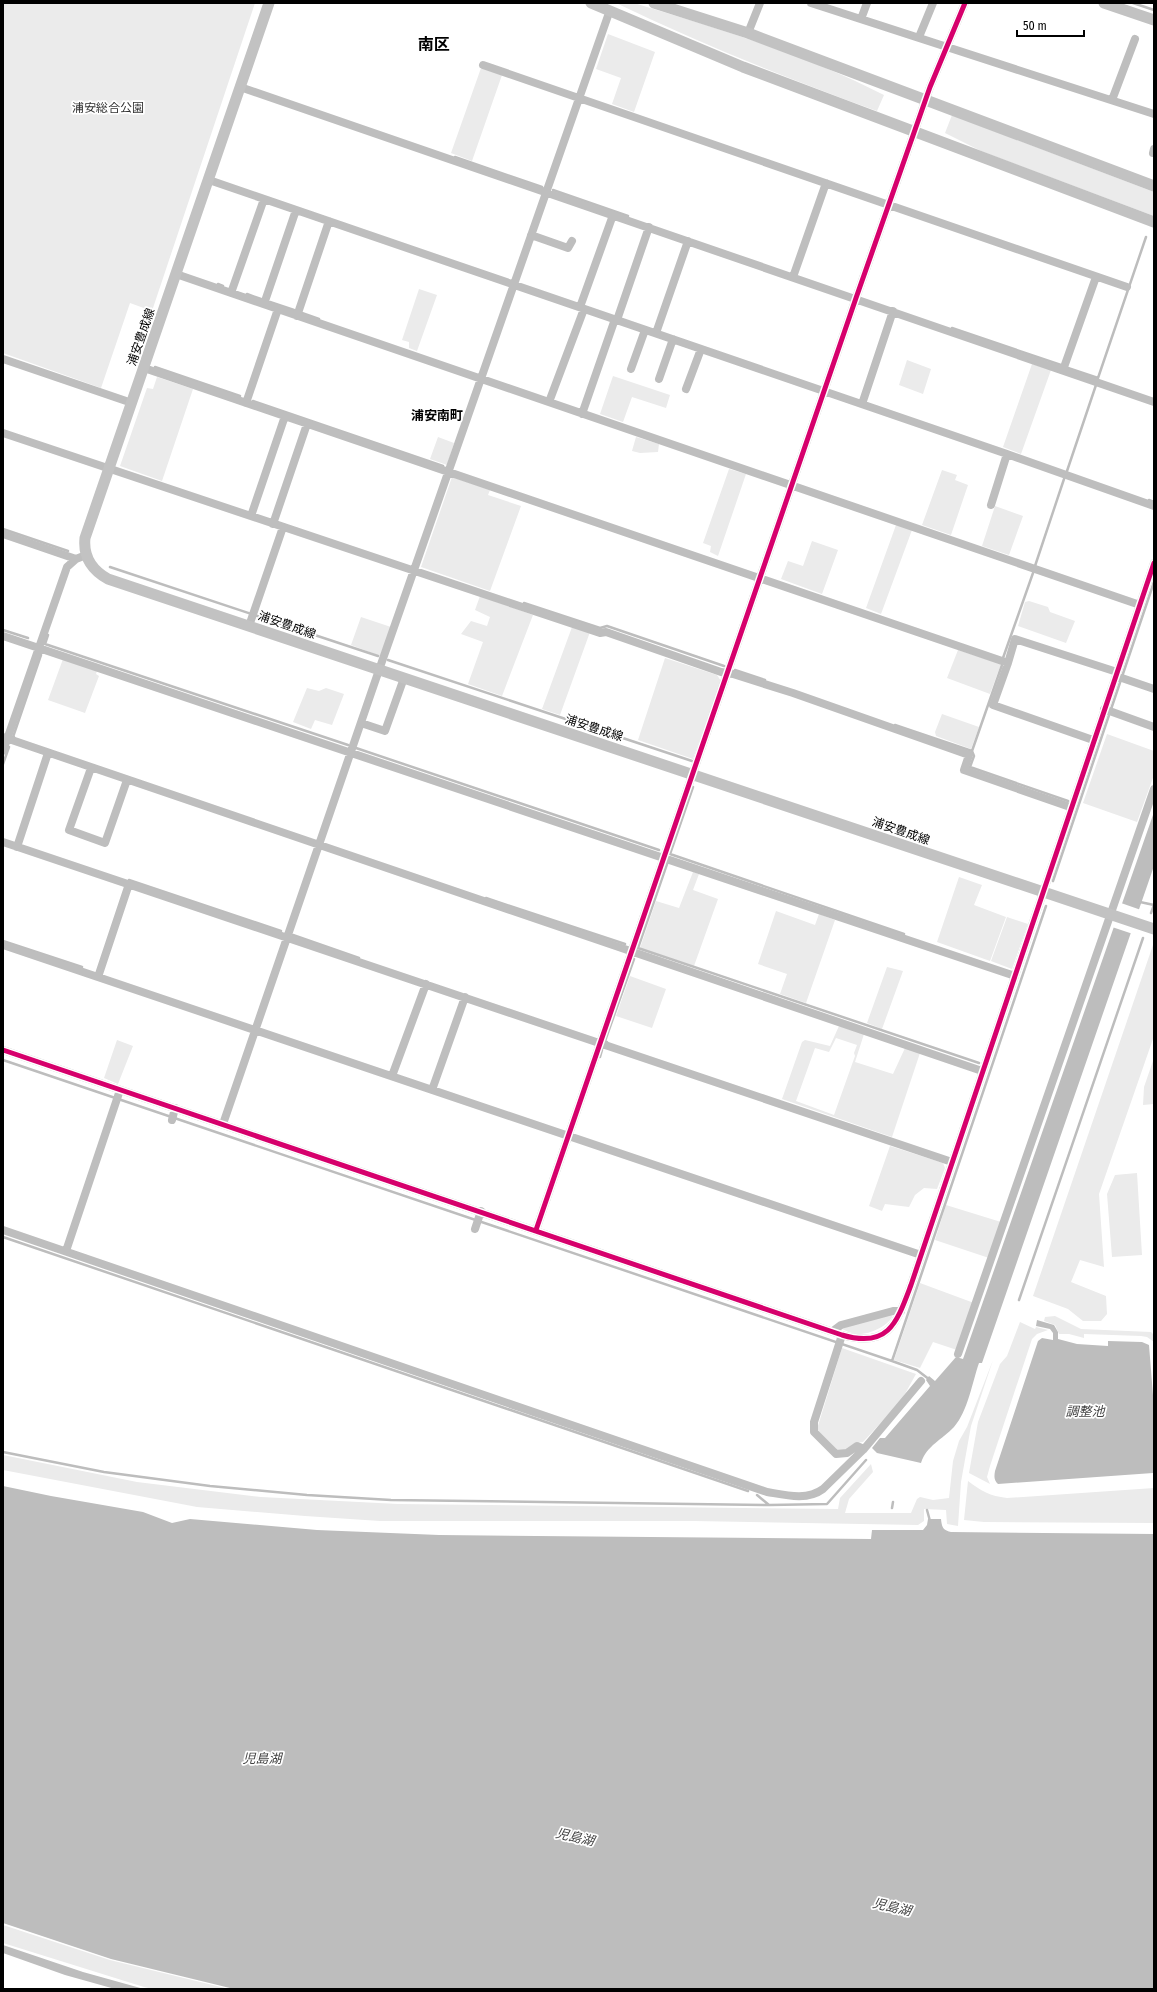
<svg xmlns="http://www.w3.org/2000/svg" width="1157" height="1992" viewBox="0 0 1157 1992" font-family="'Fira Sans Condensed','Noto Sans JP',sans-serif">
	<rect width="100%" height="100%" fill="#fff"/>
	<path fill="#ebebeb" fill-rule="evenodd" d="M3 3H255L152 311 130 303 101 388 3 353Z
		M616 3H634C719 29 805 54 884 95L877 111C788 79 701 44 616 3Z
		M608 34 655 52 634 112 612 104 621 78 596 69Z
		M481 68 502 75 472 161 451 153Z
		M952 115 1154 192V216L981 151 945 133Z
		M419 289 437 295 417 351 409 348V342L402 340Z
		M907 360 931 369 923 394 899 385Z
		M1032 364 1051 370 1021 454 1003 447Z
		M613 376 670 395 666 408 632 397 623 422 600 414Z
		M157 377 193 389 162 481 120 466 147 388 153 389Z
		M438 437 454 443 447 465 430 459Z
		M636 437 659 444 658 452 640 453 632 451Z
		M729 469 746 474 718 556 710 552 711 546 703 543Z
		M942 470 957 475 955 480 968 485 951 535 922 525Z
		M452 477 490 490 488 495 521 506 490 591 421 567Z
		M995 506 1023 516 1009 555 982 546Z
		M896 525 912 530 881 614 866 608Z
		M812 541 838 550 822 594 781 579 788 561 803 566Z
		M480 596 533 615 502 696 468 684 483 642 461 634 471 621 487 626 490 617 475 610Z
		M1029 601 1048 607 1050 612 1075 621 1066 643 1018 626 1025 602Z
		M361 617 391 627 380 656 351 645Z
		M572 627 590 632 560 715 542 709Z
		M958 650 1001 664 990 694 947 678Z
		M665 658 717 675 721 681 693 759 638 740Z
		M63 659 97 671 96 674 99 676 85 713 48 700Z
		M307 688 319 691 326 688 344 694 332 725 315 720 311 729 293 722Z
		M942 714 979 727 971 749 936 736 935 732Z
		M1107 734 1154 751V775L1137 822 1083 803Z
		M693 872 699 874 693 890 718 899 694 966 640 948 656 901 679 908Z
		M959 877 982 885 974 905 1006 917 990 961 937 942Z
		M776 911 815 925 819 914 835 920 806 1003 780 994 787 974 758 964Z
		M1007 917 1028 924 1012 969 991 961Z
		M1154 942V1036L1099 1194 1104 1267 1080 1260 1071 1282 1106 1296 1107 1314 1101 1321H1083L1068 1309 1033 1296Z
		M887 967 903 971 882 1029 867 1023Z
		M630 976 666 989 652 1028 616 1016Z
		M839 1026 864 1034 855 1062 893 1074 905 1048 920 1053 892 1137 782 1099 802 1042 805 1040 830 1046ZM836 1038 857 1045 854 1053 855 1056 834 1115 796 1101 815 1048 829 1052Z
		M117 1040 133 1046 118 1084 104 1078Z
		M1154 1058V1104L1143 1105 1144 1087Z
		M890 1146 943 1163 945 1168 937 1189 924 1188 915 1195 909 1207 885 1204 882 1211 869 1206Z
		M1137 1173 1142 1255 1112 1257 1107 1194 1115 1175Z
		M946 1205 1001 1222 989 1258 935 1240Z
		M920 1283 974 1303 957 1350 933 1342 920 1368 894 1360Z
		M893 1314C891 1326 866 1336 855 1334 851 1333 846 1331 842 1329L844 1327Z
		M1055 1316 1081 1329 1151 1332 1154 1335V1342L1147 1337 1141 1336 1084 1334V1338L1069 1334H1059L1055 1325 1044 1321 1045 1317Z
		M1020 1322 1035 1329 1036 1327 1048 1330 1037 1334 1032 1339 990 1466 987 1477 990 1484 969 1473 978 1422 1000 1364 1007 1356Z
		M842 1348 916 1374 901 1401 863 1442C852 1443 850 1449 843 1451 835 1453 824 1438 818 1432L817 1429Z
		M993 1360 971 1426 961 1482 958 1526 947 1524 946 1510 924 1509V1521L918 1525 694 1521H380L305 1516 197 1507 3 1470V1455L137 1482 261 1497 398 1504 838 1509 840 1498 871 1464 873 1472 849 1499 845 1513H911L917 1499 920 1497 933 1500 949 1498 953 1461 959 1441 967 1427Z
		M968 1481C981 1491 990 1496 1007 1498L1154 1488V1523L984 1522 964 1520Z
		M3 1925 110 1960 229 1989H153L144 1987 3 1943Z"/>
	<path fill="#bdbdbd" d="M1154 812V866L982 1363H979C972 1383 968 1411 954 1427 942 1440 927 1445 921 1463L877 1453 872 1448 880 1438H885L930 1386 926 1380 929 1376 935 1381 956 1357 963 1359Z
		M1037 1320 1054 1325 1058 1332V1339L1077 1344 1108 1346V1341L1142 1342 1149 1345 1154 1408 1153 1473 998 1484C994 1480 994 1477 995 1471L1038 1341 1042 1338 1053 1340V1333L1050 1329 1036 1326Z
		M3 1486 51 1496 143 1512 172 1523 190 1519 317 1530 439 1535 871 1539 872 1530H923L927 1525 928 1519H941C942 1528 943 1530 951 1532L1154 1534V1989H234L111 1959 3 1923Z
		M3 1945 83 1972 144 1989H115L65 1975 3 1953Z"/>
	<path fill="#fff" d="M1121 903 1141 910 1133 934 1112 927Z"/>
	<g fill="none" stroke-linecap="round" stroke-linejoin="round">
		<path stroke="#bdbdbd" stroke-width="2.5" d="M1133 3 1154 10
			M455 157 542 187
			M553 190 628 216
			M218 284 223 286
			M247 294 261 299
			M270 302 294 310
			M302 313 319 319
			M952 328 1061 365
			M155 367 240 396
			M1068 368 1098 378 1146 237
			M253 401 443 466
			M1067 471 1096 385
			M1149 500 1154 502
			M3 529 68 551
			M1035 566 1064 479
			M110 567 378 656
			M524 603 600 628 607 626 724 666
			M3 630 28 638
			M48 635 45 644 348 745
			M1003 658 1033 573
			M388 660 692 761
			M735 670 765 680
			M895 725 972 751 974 756 970 767 1068 801
			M14 737H13L41 655
			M356 748 659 850
			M972 751 1002 665
			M3 764 9 747
			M693 787 670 854 904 934
			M667 864 638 948 979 1063
			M129 880 281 931
			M1053 881 1154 582
			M486 898 625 944
			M1140 902 1154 905 1151 913
			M293 935 359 958
			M3 941 82 967
			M607 1042 605 1041 634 959
			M600 1057 602 1050
			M3 1060 892 1361 917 1370 930 1380
			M3 1237 748 1491
			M1019 1300 1143 938
			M892 1361 1046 906
			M3 1452 104 1472 210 1486 307 1495 391 1500 770 1505 827 1504 866 1460
			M757 1495 769 1505
			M892 1508 893 1502
			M927 1510 930 1521"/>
		<path stroke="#bebebe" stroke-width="8" d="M811 3 1154 114
			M861 19 867 3
			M748 33 760 3
			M919 37 933 3
			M483 65 1127 287
			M240 87 1154 402
			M1112 100 1135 39
			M1153 153 1154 149
			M209 180 1007 454 1154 506
			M531 235 568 248 572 241
			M176 274 1140 605
			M793 277 826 183
			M231 293 264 199
			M264 304 296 210
			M580 307 613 215
			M297 316 329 221
			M617 320 649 227
			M656 333 688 241
			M3 359 132 403
			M144 368 1008 663 1015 639 1117 672
			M631 369 645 330
			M1063 370 1096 277
			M659 379 673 339
			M686 389 701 349
			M549 402 584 309
			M246 403 278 309
			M862 404 893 311
			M582 414 615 319
			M3 433 600 633 606 632 721 672 733 674 793 693 969 755 964 770 1070 807
			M991 505 1007 454
			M251 516 285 416
			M273 524 307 424
			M3 534 76 559
			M249 626 283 527
			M3 636 1015 976
			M1008 663 993 705 1093 740
			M1116 676 1154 689
			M1104 709 1154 727
			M361 723 385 731 404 678
			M3 737 982 1071
			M3 751 67 567 76 559 86 555
			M91 768 69 830 105 843 127 780
			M3 842 952 1162
			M17 847 48 753
			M3 945 921 1255
			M98 977 129 884
			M3 1050 842 1335C889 1349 897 1322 911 1285L1154 563
			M392 1076 426 984
			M432 1090 465 997
			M172 1120 175 1108
			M223 1124 379 670 610 10
			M475 1229 481 1211
			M3 1230 767 1492C785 1495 807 1501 823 1489L864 1449 921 1381
			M536 1230 856 298 930 87 965 3
			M66 1251 120 1090
			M833 1331 841 1325 893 1311H901
			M842 1335 814 1422V1432L836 1454 847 1453 857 1446 864 1449
			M958 1354 1154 789"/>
		<path stroke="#c2c2c2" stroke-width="11" d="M269 3 85 538C83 557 92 570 108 579L1154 929
			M591 3 743 67 1154 222
			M654 3 748 33 1154 186
			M1104 3 1154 20"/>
		<g stroke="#fff" stroke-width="8">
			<path id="cycleway" d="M3 1050 842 1335C889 1349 897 1322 911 1285L1154 563
				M536 1230 856 298 930 87 965 3"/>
		</g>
		<use href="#cycleway" stroke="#d6006c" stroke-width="5"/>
	</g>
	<g text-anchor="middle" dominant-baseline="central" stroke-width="3.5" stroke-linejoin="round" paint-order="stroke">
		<g font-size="12" fill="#313131" stroke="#fff">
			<text x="108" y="108">浦安総合公園</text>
		</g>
		<g font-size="12" fill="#000" stroke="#fff">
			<text transform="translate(141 337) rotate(-71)">浦安豊成線</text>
			<text transform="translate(287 625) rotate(19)">浦安豊成線</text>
			<text transform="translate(594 728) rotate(18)">浦安豊成線</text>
			<text transform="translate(901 831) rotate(19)">浦安豊成線</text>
		</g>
		<g font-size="13" font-weight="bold" fill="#000" stroke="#fff">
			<text x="437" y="415">浦安南町</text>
		</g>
		<g font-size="13" font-style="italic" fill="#424242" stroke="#fff">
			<text x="1085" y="1411">調整池</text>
			<text x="262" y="1758">児島湖</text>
			<text transform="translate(575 1837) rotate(13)">児島湖</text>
			<text transform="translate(892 1907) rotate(13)">児島湖</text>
		</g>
		<g font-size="16" font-weight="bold" fill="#000" stroke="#fff">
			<text x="434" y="44">南区</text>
		</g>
	</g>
	<rect width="1157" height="1992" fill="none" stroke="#000000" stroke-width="8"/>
	<path d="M1017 30v6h67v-6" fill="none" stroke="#000000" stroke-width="2"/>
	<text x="1023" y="30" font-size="12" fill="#000000" stroke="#ffffff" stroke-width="3" paint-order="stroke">50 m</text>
</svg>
